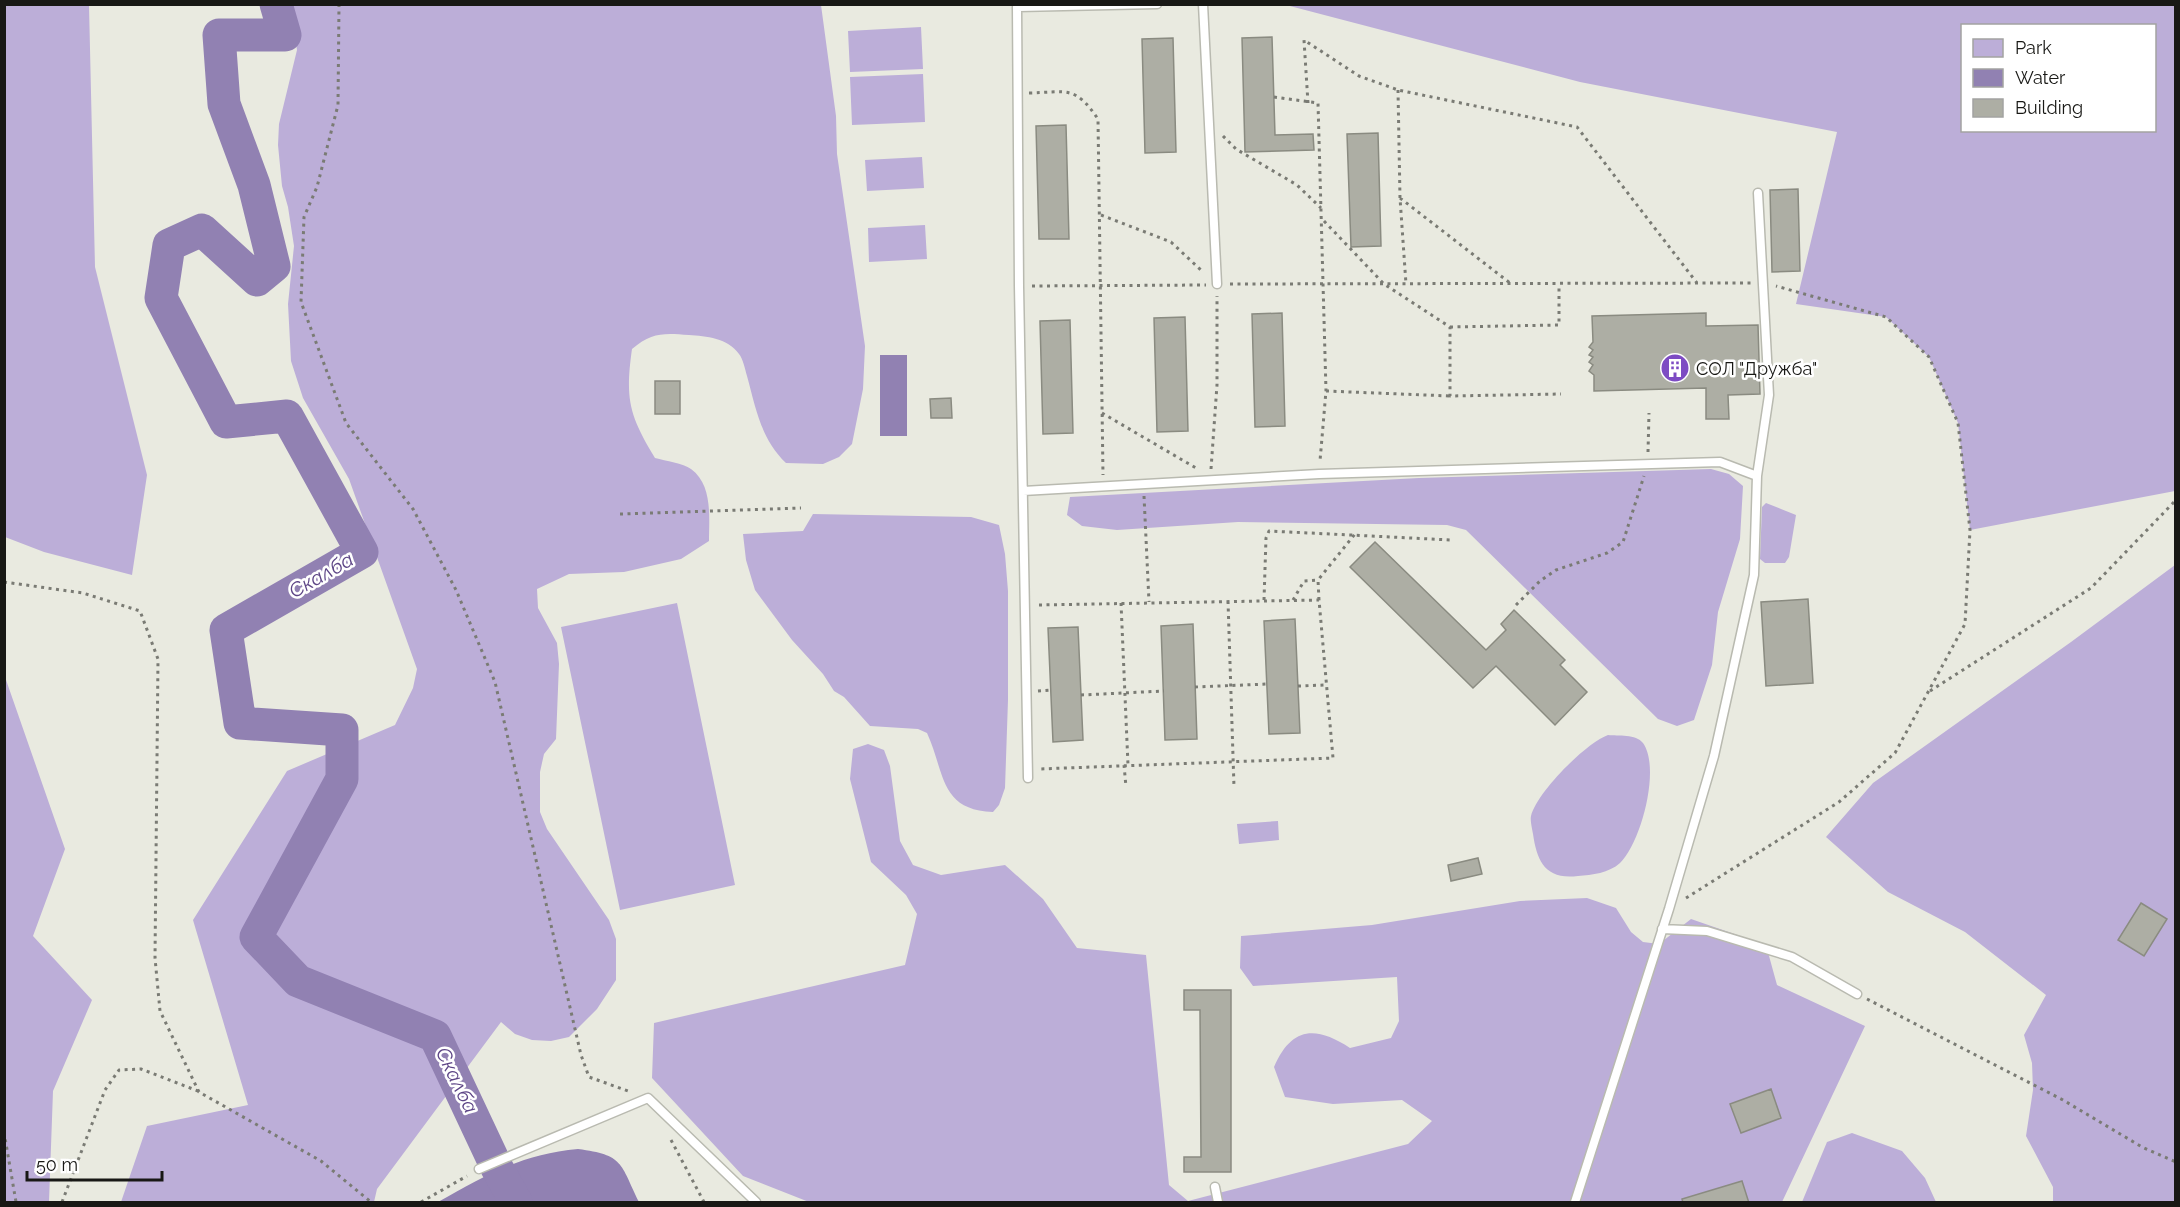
<svg xmlns="http://www.w3.org/2000/svg" width="2180" height="1207" viewBox="0 0 2180 1207" font-family="Raleway,sans-serif">
	<rect width="100%" height="100%" fill="#e9eae0"/>
	<path fill="#bcaed8" fill-rule="evenodd" d="M4 5H89L95 267 147 475 132 575 44 552 5 537Z
		M290 5H821L836 116 837 154 865 346 863 389 852 444 839 457 823 464 786 463C761 439 756 409 747 376 745 369 743 359 739 354 728 338 706 336 689 335 664 333 652 332 632 349 625 399 629 415 655 458 666 461 683 463 691 469 713 485 709 518 709 541L681 559 624 572 569 574 537 589 538 608 557 643 559 664 556 739 544 754 540 772V812L547 829 609 920 616 939V980L597 1009 569 1037 551 1041 532 1040 515 1034 501 1022 377 1189 374 1202H121L147 1126 248 1105 193 920 287 771 395 725 413 688 417 669 349 479 303 398 291 361 288 304 294 246 288 207 282 186 278 145 279 124 297 50Z
		M1286 5H2175V491L1970 530 1958 423 1929 357 1886 317 1796 304 1837 132 1580 82ZM1962 26H2154V130H1962Z
		M921 27 923 69 850 72 848 31Z
		M923 74 925 122 852 125 850 77Z
		M922 157 924 188 867 191 865 160Z
		M925 225 927 259 869 262 868 228Z
		M1711 469 1729 474 1743 486 1740 539 1718 612 1712 665 1694 720 1677 726 1658 719 1466 530 1447 525 1238 522 1117 530 1082 526 1067 515 1070 497 1419 478Z
		M1766 503 1796 515 1789 557 1785 563H1765L1760 559 1762 507Z
		M813 514 971 517 999 525 1005 554 1008 591V700L1005 788 999 805 993 812C939 810 945 772 927 733L918 729 870 726 844 697 834 691 823 674 792 640 755 590 746 560 743 534 803 531Z
		M2175 565V1202H2053V1187L2026 1136 2033 1090 2032 1063 2024 1035 2046 995 1965 932 1888 892 1826 837 1873 783 2071 642Z
		M677 603 735 885 620 910 561 627Z
		M5 677 65 849 33 936 92 1000 53 1091 49 1202H5Z
		M1608 735C1618 736 1636 734 1643 743 1661 768 1641 843 1620 863 1609 873 1592 875 1578 876 1545 880 1537 861 1533 834 1532 828 1530 821 1531 816 1537 792 1586 743 1608 735Z
		M868 744 884 750 890 766 900 841 913 865 941 875 1005 865 1043 899 1077 948 1146 955 1169 1185 1188 1201 1408 1144 1432 1121 1402 1100 1333 1104 1285 1097 1274 1067C1292 1026 1316 1026 1350 1048L1391 1038 1399 1021 1397 977 1253 986 1240 968 1241 936 1372 925 1520 901 1587 898 1616 908 1631 932 1643 942 1659 944 1691 919 1766 945 1777 985 1865 1026 1782 1202H809L743 1176 652 1078 654 1023 905 965 917 914 906 895 871 862 850 779 853 749Z
		M1278 821 1279 840 1239 844 1237 824Z
		M1852 1133 1902 1151 1925 1178 1936 1202H1802L1827 1142Z"/>
	<path fill="#9181b2" d="M880 355H907V436H880Z
		M578 1149C624 1155 620 1163 639 1202H438C486 1175 522 1154 578 1149Z"/>
	<g fill="none" stroke-linecap="round" stroke-linejoin="round">
		<path stroke="#9181b2" stroke-width="33" d="M276 4 285 35H219L224 104 254 185 274 266 257 280 202 230 169 245 161 298 226 422 287 416 362 552 226 630 240 723 342 730V779L256 937 298 981 435 1036 497 1168 516 1202"/>
	</g>
	<path fill="#adaea4" stroke="#8a8b81" stroke-width="1.5" d="M1272 37 1275 135 1313 134 1314 150 1245 152 1242 38Z
		M1173 38 1176 152 1145 153 1142 39Z
		M1066 125 1069 239H1039L1036 126Z
		M1378 133 1381 246 1351 247 1347 134Z
		M1798 189 1800 271 1772 272 1770 190Z
		M1282 313 1285 426 1255 427 1252 314Z
		M1706 313V326L1758 325 1760 394 1728 395 1729 419H1706V388L1594 391V375L1589 371 1593 365 1589 362 1593 357 1589 355 1593 350 1589 347 1593 342 1592 316Z
		M1185 317 1188 431 1157 432 1154 318Z
		M1070 320 1073 433 1043 434 1040 321Z
		M655 381H680V414H655Z
		M951 398 952 418H931L930 399Z
		M1375 542 1486 650 1506 630 1501 624 1514 610 1565 660 1560 665 1587 692 1555 725 1496 666 1473 688 1350 567Z
		M1808 599 1813 683 1766 686 1761 602Z
		M1295 619 1300 733 1269 734 1264 621Z
		M1193 624 1197 739 1165 740 1161 626Z
		M1078 627 1083 740 1053 742 1048 628Z
		M1478 858 1482 874 1451 881 1448 865Z
		M2141 903 2167 919 2144 956 2118 940Z
		M1184 990H1231V1172H1184V1157H1201L1200 1010H1184Z
		M1771 1089 1781 1118 1741 1133 1730 1104Z
		M1742 1181 1749 1203H1683L1682 1199Z"/>
	<g fill="none" stroke-linecap="round" stroke-linejoin="round">
		<g stroke="#b9bab0" stroke-width="11">
			<path id="service" d="M1203 4 1217 284
				M1757 476 1769 395 1758 193
				M1023 491 1319 474 1720 462 1757 476 1754 575 1714 756 1669 909 1575 1202
				M1028 778 1019 286 1017 7 1157 4
				M1662 929 1707 931 1792 957 1857 994
				M479 1169 648 1098 756 1202
				M1215 1187 1218 1202"/>
		</g>
		<path stroke="#7a7b74" stroke-width="3" stroke-dasharray="3 4.5" stroke-linecap="butt" d="M339 4 338 105 317 187 304 217 301 302 346 423 413 509 456 590 495 682 581 1055 589 1077 631 1092
			M1398 90 1400 198 1406 284
			M1029 93C1067 92 1075 85 1098 119L1103 475
			M1274 97 1318 103 1326 391 1320 461
			M1308 103 1304 40 1359 76 1398 90 1577 127 1697 283
			M1223 136 1236 149 1297 185 1321 208
			M1400 198 1510 283
			M1101 215 1171 242 1203 272
			M1324 221 1384 284 1450 327V396L1561 394
			M1230 284 1752 283
			M1032 286 1206 285
			M1450 327 1559 325V284
			M1326 391 1450 396
			M1102 413 1196 468
			M1648 452 1649 413
			M1211 469 1217 385V296
			M1144 496 1149 602
			M620 514 801 508
			M4 582 83 593 140 611 158 659 155 958 160 1011 199 1092 321 1161 371 1202
			M1264 600 1266 538 1269 531 1451 540
			M1293 600 1304 581 1318 580
			M1319 600 1318 580 1355 534
			M1228 601 1234 787
			M1121 603 1128 765
			M1039 605 1319 600 1333 758 1039 769
			M1516 605 1540 581 1556 570 1607 553 1623 542 1644 476
			M1298 686 1326 685
			M1195 687 1267 684
			M1038 691 1051 690
			M1930 691 2091 588 2176 500
			M1081 695 1164 691
			M1124 765 1126 787
			M1686 898 1839 802 1895 753 1965 624 1970 530 1958 423 1929 357 1886 317 1776 286
			M1867 999 2063 1100 2142 1147 2176 1162
			M4 1132 16 1202
			M671 1140 704 1202
			M62 1202 105 1090 119 1070 141 1069 198 1091
			M421 1202 467 1176"/>
		<use href="#service" stroke="#fff" stroke-width="8"/>
	</g>
	<defs>
		<g id="building-disc" transform="scale(1.5)"><circle r="9.5" fill="#7d4bc3" stroke="#fff"/><path d="M-4-6H4V6H1V3H-1V6H-4ZM-2.5-4.3h1.7v1.8h-1.7ZM.8-4.3h1.7v1.8H.8ZM-2.5-1h1.7V.8h-1.7ZM.8-1h1.7V.8H.8Z" fill="#fff"/></g>
	</defs>
	<g fill-rule="evenodd">
		<use href="#building-disc" x="1675" y="368"/>
	</g>
	<g text-anchor="middle" dominant-baseline="central" stroke-width="5" stroke-linejoin="round" paint-order="stroke">
		<g font-size="18" fill="#181815" stroke="#fff" text-anchor="start">
			<text x="1696" y="368">СОЛ "Дружба"</text>
		</g>
		<g font-size="20" font-style="italic" fill="#5d4586" stroke="#fff">
			<text transform="translate(321 575) rotate(-30)">Скалба</text>
			<text transform="translate(457 1080) rotate(64)">Скалба</text>
		</g>
	</g>
	<rect width="2180" height="1207" fill="none" stroke="#181815" stroke-width="12"/>
	<rect x="1961" y="24" width="195" height="108" fill="#ffffff" stroke="#a3a3a1" stroke-width="1.5"/>
	<rect x="1973" y="39" width="30" height="18" fill="#bcaed8" stroke="#a3a3a1" stroke-width="1.5"/>
	<text x="2015" y="54" font-size="18" fill="#181815">Park</text>
	<rect x="1973" y="69" width="30" height="18" fill="#9181b2" stroke="#a3a3a1" stroke-width="1.5"/>
	<text x="2015" y="84" font-size="18" fill="#181815">Water</text>
	<rect x="1973" y="99" width="30" height="18" fill="#adaea4" stroke="#a3a3a1" stroke-width="1.5"/>
	<text x="2015" y="114" font-size="18" fill="#181815">Building</text>
	<path d="M27 1171v9h135v-9" fill="none" stroke="#181815" stroke-width="3"/>
	<text x="36" y="1171" font-size="18" fill="#181815" stroke="#ffffff" stroke-width="4.5" paint-order="stroke">50 m</text>
</svg>
